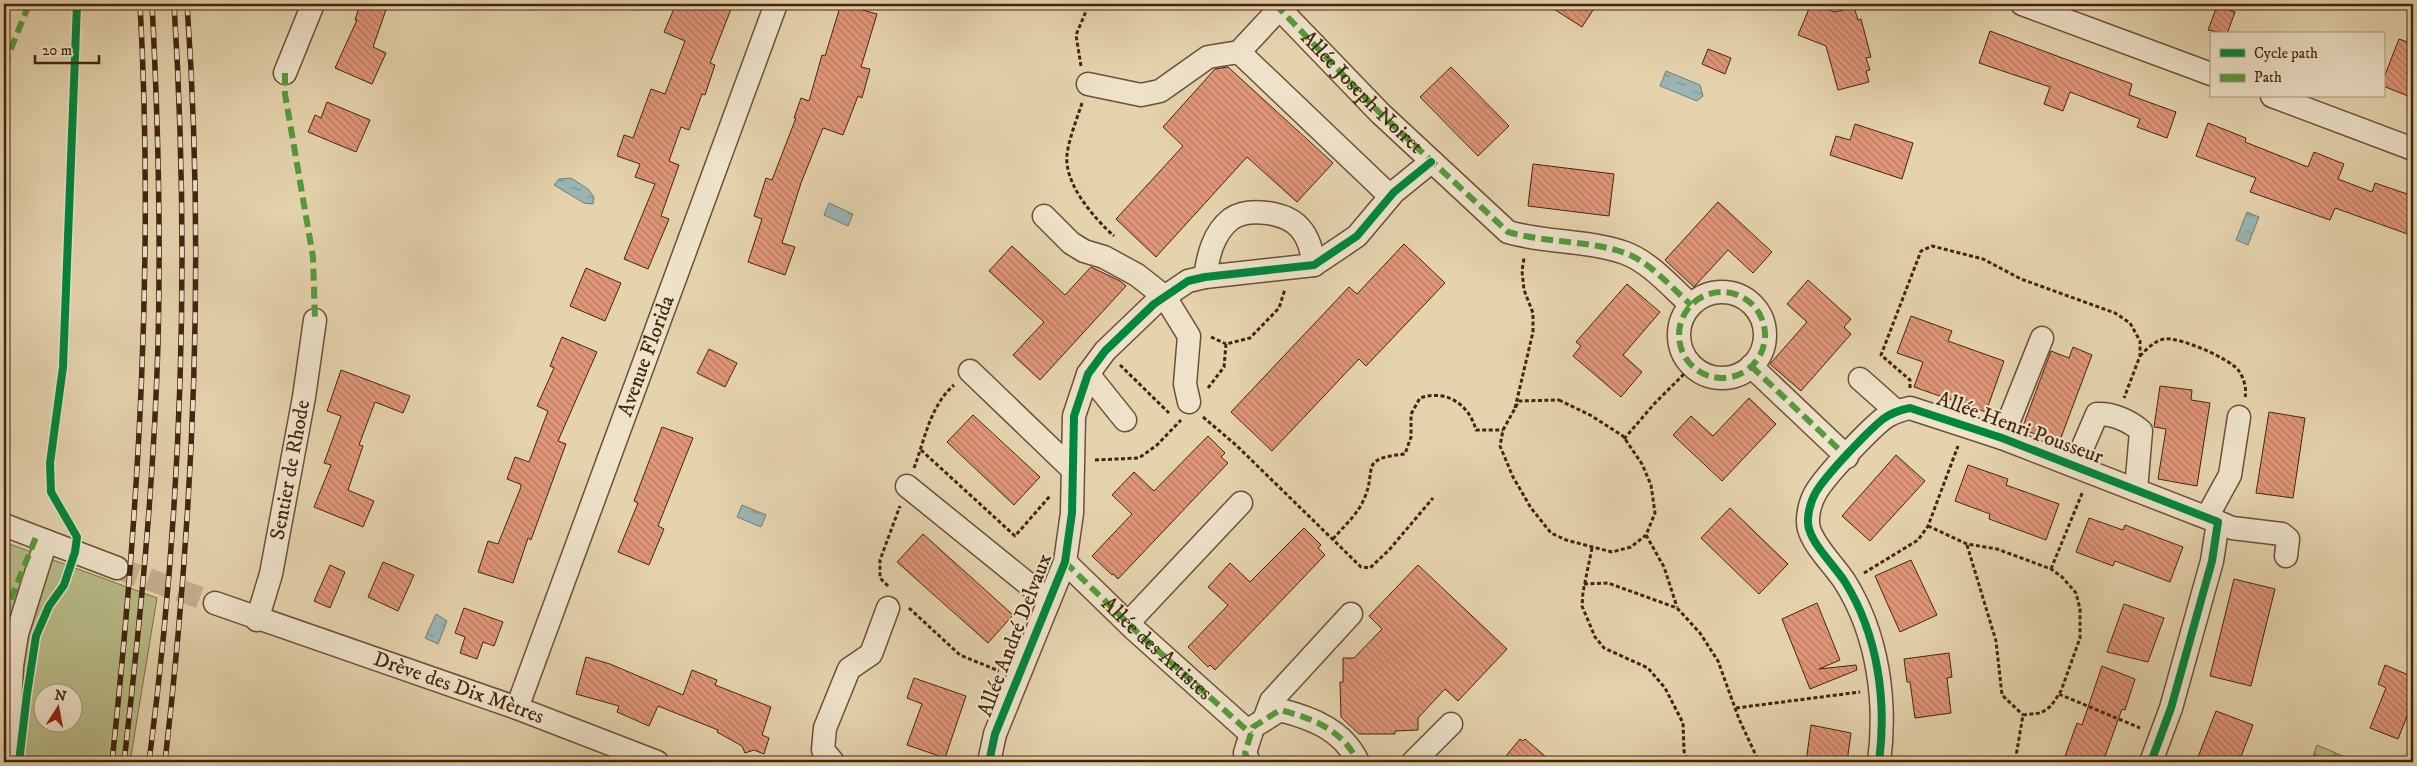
<svg xmlns="http://www.w3.org/2000/svg" width="2417" height="766" viewBox="0 0 2417 766" font-family="'IM FELL DW Pica',serif">
	<defs>
		<pattern id="cemetery-stones" width="16" height="16" patternUnits="userSpaceOnUse" patternTransform="scale(1.25)"><rect width="16" height="16" fill="#b8bb88"/><path d="M2 7V4a2 2 0 0 1 4 0v3zM10 15v-3a2 2 0 0 1 4 0v3z" fill="#97986e"/></pattern>
		<pattern id="water-ripples" width="26" height="14" patternUnits="userSpaceOnUse" patternTransform="scale(1.25)"><rect width="26" height="14" fill="#99b6b5"/><path d="M2 4q2-2 4 0t4 0M15 11q2-2 4 0t4 0" fill="none" stroke="#7e9492"/></pattern>
		<pattern id="building-back-hatch" width="6" height="6" patternUnits="userSpaceOnUse" patternTransform="scale(1.25)"><rect width="6" height="6" fill="#e09678"/><path d="M-1 5l2 2M0 0l6 6M5-1l2 2" fill="none" stroke="#b77a61"/></pattern>
	</defs>
	<rect width="100%" height="100%" fill="#e5d3ae"/>
	<filter id="stains"><feTurbulence type="fractalNoise" baseFrequency=".004" numOctaves="4"/><feColorMatrix values="0 0 0 0 .2 0 0 0 0 .09 0 0 0 0 .02 0 0 0 .5 -.17"/></filter>
	<radialGradient id="worn" r=".72"><stop offset=".6" stop-color="#630" stop-opacity="0"/><stop offset="1" stop-color="#630" stop-opacity=".3"/></radialGradient>
	<path fill="#b8bb88" stroke="#7e704a" fill-rule="evenodd" d="M4 542 157 598 130 762H4ZM42 694H72V724H42Z"/>
	<path fill="url(#cemetery-stones)" stroke="#7e704a" d="M2317 745 2357 762H2311Z"/>
	<path fill="url(#water-ripples)" stroke="#777c72" d="M1666 71 1700 85 1703 96 1697 101 1660 86Z
		M571 178 588 189 594 197 593 204 584 203 554 185 559 179Z
		M829 203 853 214 848 226 824 215Z
		M2247 212 2259 217 2248 245 2236 240Z
		M742 505 766 515 761 527 737 517Z
		M436 614 447 621 438 644 425 638Z"/>
	<path fill="url(#building-back-hatch)" stroke="#44250d" d="M360 4H388L373 47 386 53 372 84 335 68 357 20H355Z
		M676 4H733L710 63 715 65 705 95 702 94 689 130 681 127 669 161 679 165 661 216 669 219 648 269 624 259 655 184 635 177 640 164 617 156 624 135 633 138 651 89 665 94 685 41 664 32Z
		M841 4 877 14 861 67 870 69 862 98 858 96 843 135 823 128 801 183 782 243 795 247 785 275 748 262 762 219 754 216 766 178 772 180 796 118H794L801 98 809 101 822 55 825 56Z
		M1546 4H1597L1582 27Z
		M1811 4 1835 12 1854 7 1858 20 1861 19 1871 57 1866 58 1870 70 1866 71 1869 82 1838 90 1826 46 1798 35Z
		M2217 6 2235 12 2227 34 2208 30Z
		M1990 31 2132 84 2129 95 2176 112 2167 138 2137 127 2140 119 2070 92 2063 111 2044 104 2050 87 1979 63Z
		M2399 39 2413 44V84L2408 96 2383 86V80Z
		M1708 49 1731 58 1725 74 1702 64Z
		M1228 67 1333 163 1297 202 1247 157 1156 257 1116 219 1183 146 1163 127 1215 69Z
		M1451 67 1509 126 1478 156 1420 97Z
		M327 102 370 120 356 152 308 132 315 115 321 118Z
		M2208 123 2246 138 2245 142 2308 167 2314 152 2344 164 2338 179 2372 192 2375 183 2413 196V236L2335 208 2330 220 2250 192 2256 178 2196 156Z
		M1855 124 1913 143 1902 179 1830 155 1836 136 1850 140Z
		M1533 164 1614 174 1609 216 1528 206Z
		M1718 202 1772 252 1753 273 1728 250 1694 287 1665 260Z
		M1404 244 1445 283 1366 366 1359 359 1272 451 1231 412 1349 287 1357 294Z
		M1012 246 1065 295 1091 267 1120 281 1126 286 1040 380 1013 355 1044 322 989 271Z
		M586 268 621 283 605 321 570 306Z
		M1808 280 1851 319 1844 327 1851 334 1801 391 1770 364 1807 322 1787 304Z
		M1627 284 1660 312 1623 355 1642 372 1621 397 1573 356 1581 346 1576 342Z
		M1911 316 1952 331 1948 341 2004 361 1986 412 1914 387 1923 362 1897 353Z
		M562 337 597 352 558 441 566 444 531 540 528 538 513 583 478 572 488 541 498 544 521 487 520 484 507 479 515 457 529 462 548 411 537 406 554 368 550 366Z
		M2073 347 2092 355 2059 443 2022 429 2051 351 2069 358Z
		M709 349 737 363 725 387 697 373Z
		M341 370 410 396 403 413 375 402 359 445 363 446 348 490 374 501 363 527 314 507 331 465 324 463 341 416 327 411Z
		M2160 386 2192 390 2191 400 2210 403 2197 486 2158 479 2166 429 2154 427Z
		M1749 398 1776 424 1722 481 1673 435 1691 416 1713 436Z
		M2269 412 2305 418 2293 498 2256 493Z
		M973 415 1040 477 1014 505 947 442Z
		M662 427 693 438 658 526 664 529 649 565 618 552 638 503 634 501Z
		M1208 436 1225 453 1221 457 1228 463 1118 579 1113 574 1112 575 1092 556 1132 514 1112 495 1134 472 1154 491Z
		M1896 455 1925 481 1870 541 1842 516Z
		M1968 465 2008 479 2006 485 2059 504 2046 540 1989 519 1990 514 1955 501Z
		M1730 508 1788 564 1759 594 1701 538Z
		M2089 518 2123 530 2125 525 2183 547 2170 582 2115 561 2113 566 2076 552Z
		M1304 528 1321 545 1318 548 1325 555 1215 670 1210 665 1208 667 1188 647 1228 605 1208 587 1230 563 1250 582Z
		M923 534 1013 615 988 643 897 562Z
		M1911 560 1937 615 1900 632 1875 576Z
		M383 562 414 575 398 611 368 597Z
		M330 565 345 572 330 608 314 601Z
		M1418 565 1507 649 1458 701 1445 689 1418 718V730L1395 731V734H1359L1341 717 1340 682H1343V658H1354L1382 629 1369 616Z
		M2234 579 2275 589 2251 686 2210 676Z
		M1817 603 1840 660 1819 669 1856 665 1857 670 1810 689 1782 619Z
		M2124 604 2164 618 2148 662 2107 652Z
		M464 608 503 622 494 646 483 642 477 659 460 653 465 637 455 633Z
		M1949 653 1952 677 1947 678 1951 713 1915 718 1910 682H1907L1904 659Z
		M586 657 610 664 683 695 692 670 717 680 715 685 771 707 762 735 769 738 764 754 754 750 745 753 742 746 717 732 718 730 658 706 649 726 617 712 619 706 576 694Z
		M2385 665 2413 677V701L2398 739 2370 728 2386 688 2378 684Z
		M2102 666 2135 679 2125 710 2122 709 2103 762H2063L2077 723 2082 725Z
		M914 678 966 696 945 758 907 745 922 704 907 698Z
		M2216 711 2253 725 2239 762H2196Z
		M1811 725 1851 733 1847 762H1806Z
		M1520 739 1523 741 1525 739 1552 762H1501Z"/>
	<g fill="none" stroke-linecap="round" stroke-linejoin="round">
		<path stroke="#c5b08e" stroke-width="22" stroke-dasharray="22 11" stroke-linecap="butt" d="M117 568 215 603"/>
		<g stroke="#6c5035" stroke-width="25">
			<g id="minor">
				<path id="s1" d="M1275 4 1380 113 1508 232C1546 243 1588 240 1625 253 1650 262 1672 288 1691 305"/>
				<path d="M2022 4 2211 74"/>
				<path d="M1239 52 1390 196"/>
				<path d="M285 73 313 4"/>
				<path d="M1088 84 1141 95 1160 91 1208 57 1239 52 1279 9"/>
				<path d="M2272 96 2413 149"/>
				<path d="M1044 216 1071 243 1084 251 1104 257 1137 275 1165 297 1189 336 1185 384 1189 402"/>
				<path d="M1205 277C1208 256 1213 233 1231 219 1248 207 1285 212 1299 227 1309 237 1312 252 1314 265"/>
				<circle cx="1722" cy="335" r="43"/>
				<path d="M1751 366 1847 457"/>
				<path d="M970 371 1072 469"/>
				<path d="M1088 374 1125 420"/>
				<path d="M1860 379 1896 411"/>
				<path d="M2002 438 2042 338"/>
				<path d="M2075 465 2097 414C2112 413 2130 421 2141 431L2136 490"/>
				<path d="M907 486 1049 601"/>
				<path d="M2207 517 2230 475 2239 417"/>
				<path d="M2218 522 2232 528 2282 534 2288 539 2286 556"/>
				<path d="M4 525 117 568"/>
				<path id="s2" d="M1065 562 1135 630 1251 734"/>
				<path id="s3" d="M215 603 517 708 657 762"/>
				<path id="s4" d="M257 620 271 574 304 397 315 320"/>
				<path d="M1128 623 1241 503"/>
				<path id="s5" d="M517 708 776 4"/>
				<path d="M1264 720 1271 701 1351 614"/>
				<path d="M7 762 12 666 17 634 46 541"/>
				<path d="M833 762 823 750 825 728 849 669 871 654 888 608"/>
				<path d="M989 762 995 734 1065 562 1072 513 1074 416 1088 374 1105 351 1154 304 1188 281 1205 277 1314 265 1357 236 1394 192 1431 162"/>
				<path d="M1249 762 1245 753 1253 727 1280 710C1312 718 1343 730 1358 762"/>
				<path d="M1413 762 1451 724"/>
				<path d="M1879 762C1887 701 1878 635 1845 582 1834 565 1815 548 1809 529 1806 518 1810 502 1816 492 1826 475 1867 432 1883 419 1891 413 1900 410 1910 408L2002 438 2218 522 2212 561 2171 708 2151 762"/>
			</g>
		</g>
		<path stroke="#44250d" stroke-width="3" stroke-dasharray="4 2.5" stroke-linecap="butt" d="M1081 66 1076 35 1089 4
			M1082 103C1077 119 1069 138 1067 155 1064 184 1094 218 1114 236
			M1211 337 1226 344
			M2140 356C2147 349 2155 340 2165 339 2180 337 2231 359 2239 371 2244 378 2247 390 2245 397
			M1120 365 1169 413
			M1208 388 1224 367 1226 344 1250 338 1279 308 1285 289
			M1910 388V380L1881 355 1921 251 1932 246 1983 259 2021 279 2115 313 2130 323 2140 341V356L2124 398
			M1559 400 1590 415 1623 436 1642 464 1651 485 1655 513 1646 535 1631 547 1612 552 1566 540 1551 533 1531 508 1513 477 1500 446 1503 430 1519 401Z
			M1515 408 1533 332V313L1524 290 1522 271 1524 258
			M1203 417 1236 445 1361 567 1370 568 1389 550 1433 498
			M1624 439 1654 404 1691 367
			M921 450 1015 536 1050 496
			M1095 460 1139 458 1157 445 1181 420
			M914 468C925 439 930 406 954 385
			M1928 526 1967 544 1997 549 2051 569 2062 577 2076 593 2080 609V638L2061 691 2051 706 2041 713 2023 715 2015 762
			M1646 535 1664 567 1677 607
			M1333 539C1343 527 1358 514 1364 499 1378 468 1357 459 1405 454L1411 437V414L1420 398C1446 389 1469 404 1476 430H1503
			M1967 545 1996 641 2002 695 2023 715
			M1592 548 1583 592 1582 606 1595 637 1604 648 1648 668 1665 688 1683 723 1684 751 1688 762
			M2051 569 2083 491
			M1864 573 1918 540 1928 526 1958 446
			M1584 584 1608 583 1677 608 1700 633 1718 661 1739 719 1759 762
			M888 586 880 578V560L900 506
			M909 608 960 655 999 671
			M2059 694 2140 728
			M1736 708 1860 692"/>
		<use href="#minor" stroke="#eee2ca" stroke-width="22"/>
		<g stroke="#44250d" stroke-width="5.5">
			<path id="rail" d="M112 762C139 510 154 257 140 4
				M124 762C140 623 154 483 158 344 161 231 158 117 152 4
				M149 762C182 511 190 257 174 4
				M165 762C194 511 205 256 187 4"/>
		</g>
		<use href="#rail" stroke="#eee2ca" stroke-width="4" stroke-dasharray="11" stroke-linecap="butt"/>
		<path stroke="#549b3b" stroke-width="6" stroke-dasharray="12 6" stroke-linecap="butt" d="M1275 4 1380 113 1508 232C1546 243 1588 240 1625 253 1650 262 1672 288 1691 305
			M4 66 29 4
			M285 73V94L313 257 315 320
			M1679 335a43 43 0 1 1 86 0a43 43 0 1 1-86 0Z
			M1751 366 1847 457
			M1065 562 1135 630 1251 734
			M4 616 36 537
			M1249 762 1245 753 1253 727 1280 710C1312 718 1343 730 1358 762"/>
		<g stroke="#eee2ca" stroke-width="11">
			<path id="cycleway" d="M19 762 27 694 36 636 49 606 64 585 75 552 77 537 51 492 50 463 63 367 77 4
				M989 762 995 734 1065 562 1072 513 1074 416 1088 374 1105 351 1154 304 1188 281 1205 277 1314 265 1357 236 1394 192 1431 162
				M1879 762C1887 701 1878 635 1845 582 1834 565 1815 548 1809 529 1806 518 1810 502 1816 492 1826 475 1867 432 1883 419 1891 413 1900 410 1910 408L2002 438 2218 522 2212 561 2171 708 2151 762"/>
		</g>
		<use href="#cycleway" stroke="#00873e" stroke-width="8"/>
	</g>
	<g text-anchor="middle" dominant-baseline="central" stroke-width="4.5" stroke-linejoin="round" paint-order="stroke">
		<g font-size="21" fill="#44250d" stroke="#eee2ca">
			<text stroke="none"><textPath href="#s1" startOffset="124">Allée Joseph Noiret</textPath></text>
			<text stroke="none"><textPath href="#s5" startOffset="375">Avenue Florida</textPath></text>
			<text transform="translate(2020 428) rotate(20)">Allée Henri Pousseur</text>
			<text stroke="none"><textPath href="#s4" startOffset="154">Sentier de Rhode</textPath></text>
			<text transform="translate(1015 635) rotate(-69)">Allée André Delvaux</text>
			<text stroke="none"><textPath href="#s2" startOffset="126">Allée des Artistes</textPath></text>
			<text stroke="none"><textPath href="#s3" startOffset="258">Drève des Dix Mètres</textPath></text>
		</g>
	</g>
	<rect width="2417" height="766" fill="none" stroke="#e5d3ae" stroke-width="20"/>
	<rect x="5" y="5" width="2407" height="756" fill="none" stroke="#44250d" stroke-width="2.5"/>
	<rect x="10" y="10" width="2397" height="746" fill="none" stroke="#44250d"/>
	<rect x="2210" y="32" width="175" height="65" fill="#eee2ca" stroke="#aa967e"/>
	<rect x="2220" y="49" width="25" height="8" fill="#00873e" stroke="#aa967e"/>
	<text x="2254" y="58" font-size="15" fill="#44250d">Cycle path</text>
	<rect x="2220" y="74" width="25" height="8" fill="#549b3b" stroke="#aa967e"/>
	<text x="2254" y="82" font-size="15" fill="#44250d">Path</text>
	<g transform="translate(58 708) rotate(11)"><circle r="24" fill="#eee2ca" stroke="#aa967e"/>
	<path d="M0-4L9 19L0 12L-9 19Z" fill="#8f2418"/>
	<text y="-8" font-size="14" font-weight="bold" text-anchor="middle" fill="#44250d">N</text>
	</g>
	<path d="M35 55v8h64v-8" fill="none" stroke="#44250d" stroke-width="2.5"/>
	<text x="42" y="55" font-size="15" fill="#44250d" stroke="#eee2ca" stroke-width="4" paint-order="stroke">20 m</text>
	<rect width="100%" height="100%" filter="url(#stains)"/>
	<rect width="100%" height="100%" fill="url(#worn)"/>
</svg>
